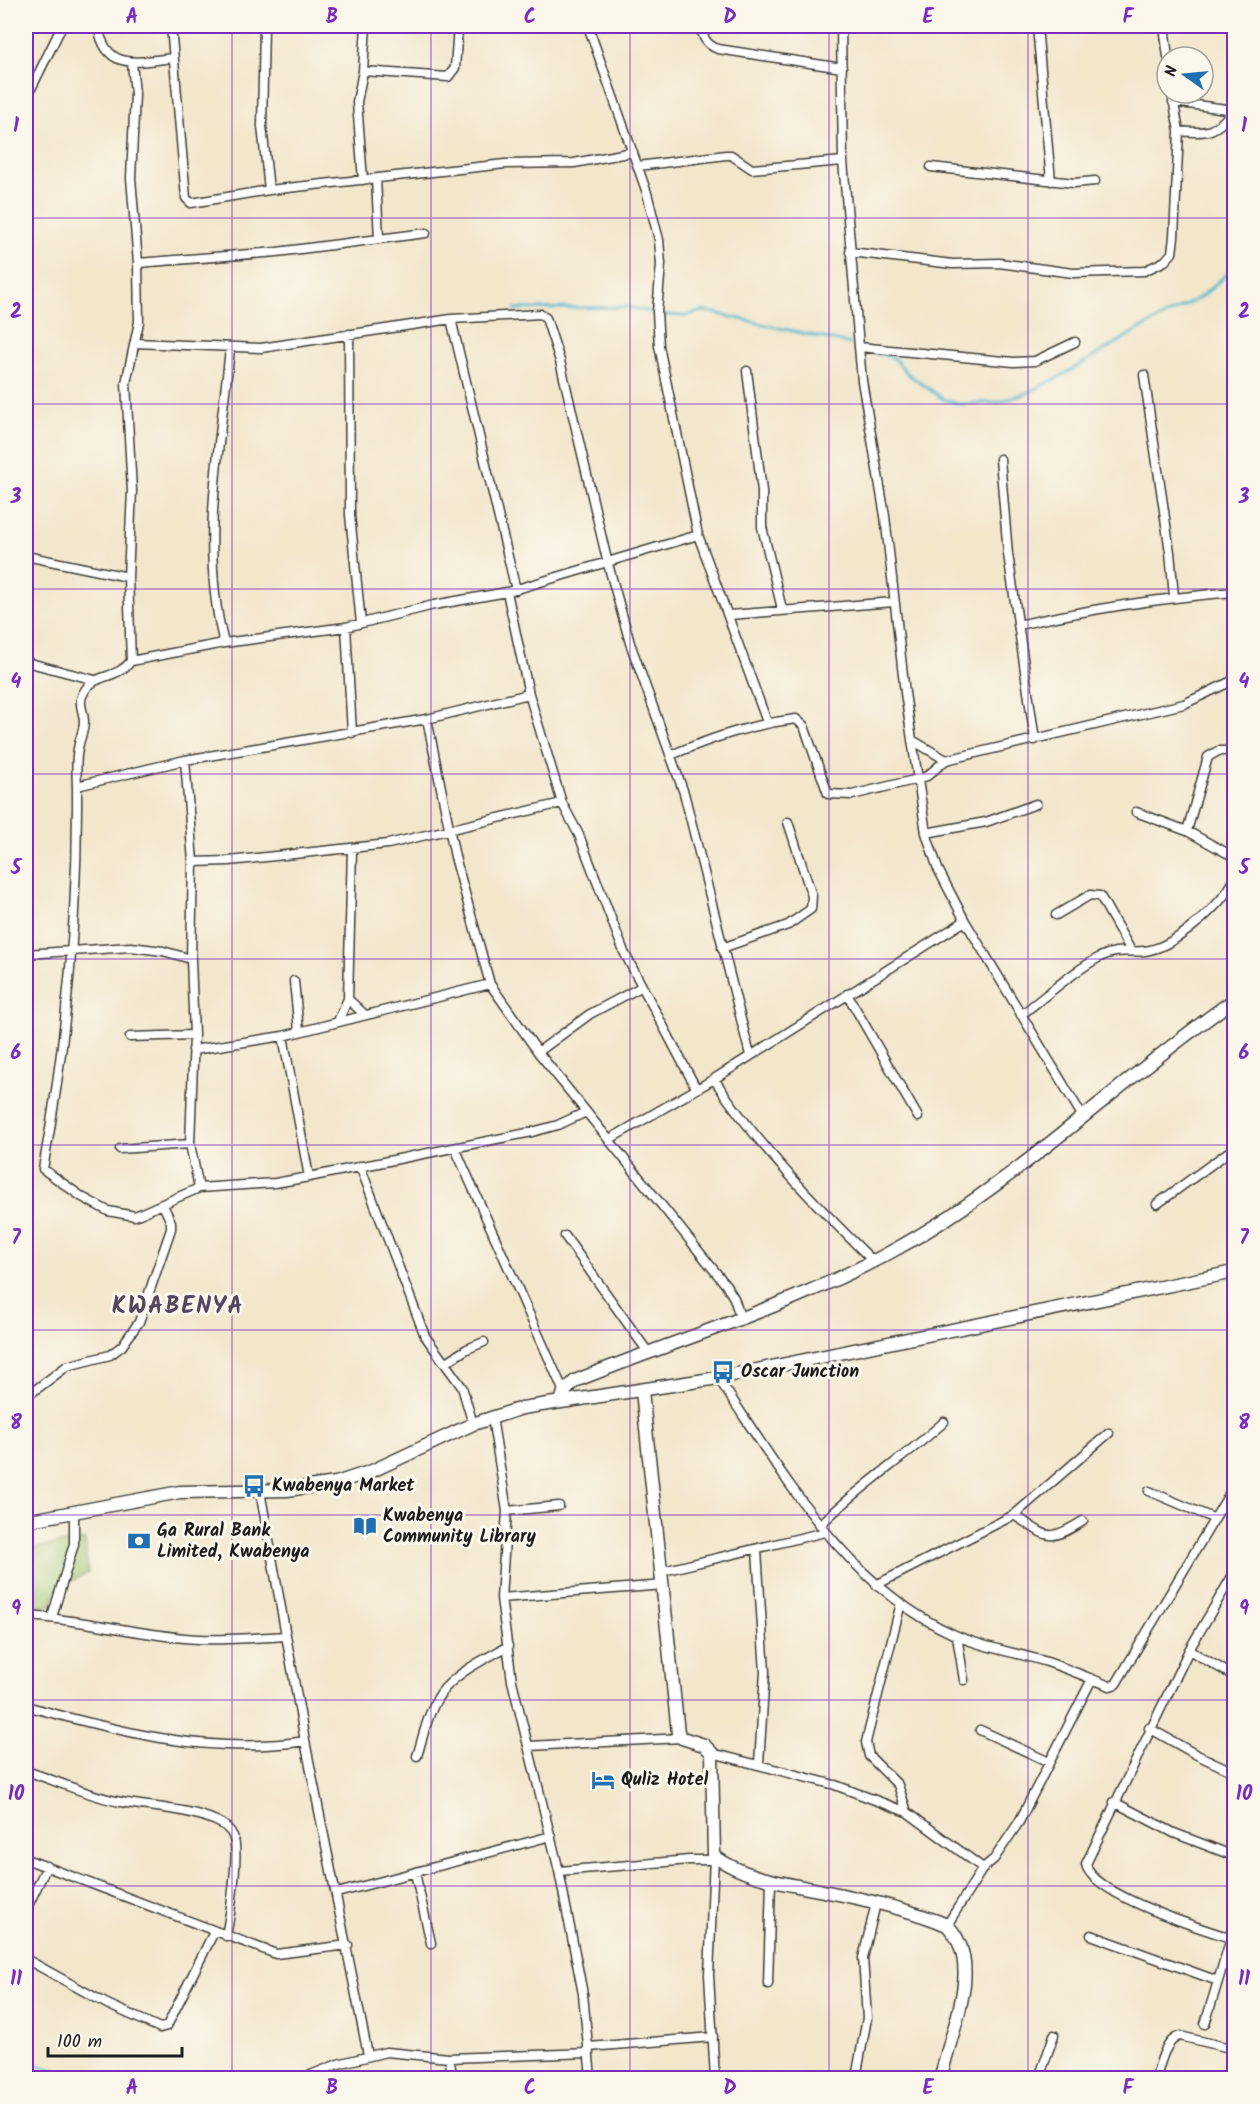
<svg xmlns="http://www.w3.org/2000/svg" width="1260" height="2104" viewBox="0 0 1260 2104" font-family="Kalam,sans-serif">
	<rect width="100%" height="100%" fill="#fbf7ec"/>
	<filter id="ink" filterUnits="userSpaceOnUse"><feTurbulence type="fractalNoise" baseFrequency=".0167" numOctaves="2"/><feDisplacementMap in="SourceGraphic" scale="12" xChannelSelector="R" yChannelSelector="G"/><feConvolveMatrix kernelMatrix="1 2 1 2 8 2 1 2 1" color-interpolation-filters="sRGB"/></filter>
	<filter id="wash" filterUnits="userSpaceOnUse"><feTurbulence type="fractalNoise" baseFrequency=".008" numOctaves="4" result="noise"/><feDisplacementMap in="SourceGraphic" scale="24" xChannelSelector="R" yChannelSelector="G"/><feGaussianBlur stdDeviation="1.35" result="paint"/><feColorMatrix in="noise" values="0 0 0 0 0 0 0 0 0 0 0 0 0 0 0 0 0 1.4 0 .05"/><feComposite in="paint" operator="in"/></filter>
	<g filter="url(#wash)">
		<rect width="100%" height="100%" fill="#f2e6cb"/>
		<path fill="#9cc26d" stroke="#5c6f44" stroke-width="1.5" d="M85 1540 88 1573 59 1587 50 1606 26 1607V1549Z"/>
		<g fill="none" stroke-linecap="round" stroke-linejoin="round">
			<path stroke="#4eb4cc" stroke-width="3" d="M515 309 626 307 653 312
				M665 315 686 316 701 311 710 312 850 344
				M873 352 894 358 908 374 943 399 960 404 999 402 1027 393 1063 375 1136 331 1201 297 1234 268
				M26 2061 77 2078"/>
		</g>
	</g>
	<g filter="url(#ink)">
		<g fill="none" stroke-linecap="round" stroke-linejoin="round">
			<g stroke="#3c3a36" stroke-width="11">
				<path id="street" d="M98 26C106 72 136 62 173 58
					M171 26 186 198 191 203 269 190 505 164 574 163 633 152
					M264 26 262 126 269 190
					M588 26 647 193 659 240 661 264 657 312 659 346 698 535 767 722
					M700 26C703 37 706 45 718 49L842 68
					M841 26 843 161 862 381 885 516 905 693 926 833 938 869 965 921 1083 1117
					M1037 26 1051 181
					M1164 26 1168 57
					M132 63 135 94 131 178 138 263 139 322 126 383 132 491 128 577 131 661C117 680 94 673 84 692 77 703 84 711 84 722 84 731 79 740 78 749 75 762 77 776 77 790 78 917 66 1044 43 1169L82 1197 108 1211 135 1216 199 1188 275 1183 309 1177 532 1132 558 1125 586 1112
					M363 71 448 77 455 68 458 26
					M26 99 62 26
					M1173 102 1234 110
					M1179 131C1207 134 1216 133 1233 110
					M638 166 726 155H731L752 169 843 161
					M931 167 1074 183 1095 181
					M376 179 379 238
					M363 180 357 102 363 71 366 26
					M850 252 953 264 999 263 1073 273 1144 271 1165 261 1172 253 1174 237 1179 131 1172 93
					M138 263 277 252 426 233
					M451 319 516 590
					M349 334 350 515 361 623
					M135 343 261 348 451 319 541 314 546 318 560 361 608 564 630 643 684 793 750 1055
					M859 347 1014 362 1035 361 1075 342
					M747 371 762 491V527L782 609
					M1144 375 1170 552 1174 597
					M1000 459 1008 554 1035 740
					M26 556 128 577
					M507 592 529 694 562 803 579 835 624 952 696 1088
					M729 615 894 602
					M1018 625C1090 609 1161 598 1234 592
					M346 627 352 733
					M224 643C199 548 220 445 230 349
					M131 661 224 643 346 627 434 605 507 592 698 535
					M26 662 95 680
					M427 719 455 857 490 984 538 1052 726 1285 734 1298 741 1320
					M912 740 946 760
					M671 755C712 738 752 724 796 719L804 726 828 794 852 795 918 779 927 776 946 760 1184 704 1234 680
					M185 760 193 862 191 959 194 1035 190 1144 199 1188
					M77 786 185 760 427 719 529 694
					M1136 812 1187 831 1234 857
					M1187 831 1208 757 1218 751H1234
					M926 833 986 822 1036 804
					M193 862 229 861 388 844 562 803
					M1056 915 1090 895 1100 896 1130 949
					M722 948 788 925 811 909 812 896 788 822
					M26 954 131 947 163 951 191 959
					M294 981 299 1031
					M847 994 918 1117
					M348 999 365 1015
					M1021 1015C1046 996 1072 972 1100 957 1118 948 1128 953 1145 951 1175 947 1221 906 1234 880
					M338 1021 348 999 352 849
					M283 1036 309 1177
					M130 1037 194 1035
					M193 1050 283 1036 490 984
					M538 1052 590 1014 641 987
					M714 1079C759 1147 815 1204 873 1261
					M610 1139 714 1079 965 921
					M455 1148 564 1392
					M120 1149 190 1144
					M360 1166 425 1336 462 1387 473 1424
					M1157 1204 1234 1148
					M565 1236 648 1352
					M445 1363 467 1349 484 1342
					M718 1378C784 1475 844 1585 955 1635 986 1649 1016 1652 1047 1662 1068 1669 1089 1678 1110 1686L1116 1684 1234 1486
					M26 1397 67 1366 110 1355 122 1346 139 1322 171 1229V1222L163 1205
					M492 1417 507 1511 501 1598 512 1681 559 1871 583 1994 591 2078
					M260 1491 305 1741 368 2055
					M1149 1491 1215 1519
					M507 1511 559 1506
					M1014 1515C1049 1537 1046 1544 1083 1521
					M820 1525C859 1487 904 1458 944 1422
					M757 1551 765 1672 759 1763
					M663 1571 825 1532
					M1234 1573 1189 1650 1086 1864C1090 1894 1205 1930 1234 1939
					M876 1585 1014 1515 1109 1433
					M501 1598 664 1585
					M901 1603 866 1742 869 1756 898 1785 907 1812
					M26 1616C84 1619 140 1636 198 1639 227 1640 256 1638 285 1636
					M52 1617 74 1544V1512
					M957 1636 964 1680
					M1189 1650 1234 1676
					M26 1706C116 1731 210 1756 305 1741
					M1149 1728 1197 1755 1234 1772
					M980 1730 1049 1762
					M529 1746 682 1738
					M712 1753 835 1785 907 1812 983 1868
					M417 1756C424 1734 429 1706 445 1688 461 1670 487 1658 508 1646
					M26 1771C58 1781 88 1796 121 1802 152 1808 187 1808 216 1821 223 1824 230 1829 233 1836 240 1852 230 1916 226 1936
					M1114 1802 1174 1833 1234 1856
					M714 1856 709 1975 715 2078
					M26 1859 276 1954 348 1945
					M559 1871 689 1860H714
					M415 1873 431 1943
					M337 1893 551 1836
					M26 1910 47 1866
					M947 1925 983 1868 994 1859 1019 1822 1092 1679
					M1091 1935 1218 1981
					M26 1959 107 2004 160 2028 167 2026 214 1932
					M768 1984 771 1881
					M1205 2024 1231 1938
					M589 2047 713 2037
					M449 2058 453 2078
					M303 2078 338 2064 386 2052 449 2058 589 2053
					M856 2078 867 2018 863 1958 876 1903
					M1039 2078 1054 2035
					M1156 2078C1160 2064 1165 2040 1180 2036L1234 2049"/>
			</g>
			<g stroke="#3c3a36" stroke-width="15">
				<path id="secondary" d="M642 1391 678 1733 682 1738 704 1745 712 1753 714 1856C746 1879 785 1883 823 1891 864 1899 909 1909 947 1925 986 1965 949 2032 941 2078
					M561 1402 564 1392 575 1381C683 1337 796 1305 898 1248 1020 1180 1120 1079 1234 1000
					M26 1521 180 1492 287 1490 336 1483 372 1471 473 1424 522 1408 718 1378 1234 1272"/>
			</g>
			<use href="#street" stroke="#fff" stroke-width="8"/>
			<use href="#secondary" stroke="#fff" stroke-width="12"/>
		</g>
	</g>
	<path fill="none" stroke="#7b2cbf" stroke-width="1.5" stroke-opacity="0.55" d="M232 26V2078M431 26V2078M630 26V2078M829 26V2078M1028 26V2078M26 218H1234M26 404H1234M26 589H1234M26 774H1234M26 959H1234M26 1145H1234M26 1330H1234M26 1515H1234M26 1700H1234M26 1886H1234"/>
	<defs>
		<g id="bus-bare" transform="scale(1.8)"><path d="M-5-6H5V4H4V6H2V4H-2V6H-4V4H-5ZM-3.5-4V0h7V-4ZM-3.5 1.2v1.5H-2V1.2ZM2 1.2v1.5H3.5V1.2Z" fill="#1f6fb2" stroke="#fbf7ec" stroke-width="2.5" paint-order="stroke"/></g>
		<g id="library-bare" transform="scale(1.8)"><path d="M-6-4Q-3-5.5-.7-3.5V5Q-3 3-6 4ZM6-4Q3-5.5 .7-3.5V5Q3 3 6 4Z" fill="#1f6fb2" stroke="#fbf7ec" stroke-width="2.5" paint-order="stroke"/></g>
		<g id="bank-bare" transform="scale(1.8)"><path d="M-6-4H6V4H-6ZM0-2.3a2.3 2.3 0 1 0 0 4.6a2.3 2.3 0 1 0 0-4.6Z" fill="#1f6fb2" stroke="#fbf7ec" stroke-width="2.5" paint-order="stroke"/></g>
		<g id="hotel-bare" transform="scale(1.8)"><path d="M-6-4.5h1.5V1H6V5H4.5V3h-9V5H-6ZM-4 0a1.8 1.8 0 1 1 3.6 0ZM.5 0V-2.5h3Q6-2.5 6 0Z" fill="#1f6fb2" stroke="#fbf7ec" stroke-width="2.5" paint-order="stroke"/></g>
	</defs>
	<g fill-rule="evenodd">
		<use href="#bus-bare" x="723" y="1372"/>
		<use href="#bus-bare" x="254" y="1486"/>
		<use href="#library-bare" x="365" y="1526"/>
		<use href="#bank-bare" x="139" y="1541"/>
		<use href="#hotel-bare" x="603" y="1780"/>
	</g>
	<g text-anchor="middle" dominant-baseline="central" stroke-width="6" stroke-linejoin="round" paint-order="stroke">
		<g font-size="18" font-weight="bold" fill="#1c1c1c" stroke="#fbf7ec" text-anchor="start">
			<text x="741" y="1372">Oscar Junction</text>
			<text x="272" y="1486">Kwabenya Market</text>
			<text x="383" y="1516">Kwabenya<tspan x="383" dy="21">Community Library</tspan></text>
			<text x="157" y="1531">Ga Rural Bank<tspan x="157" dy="21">Limited, Kwabenya</tspan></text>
			<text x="621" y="1780">Quliz Hotel</text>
		</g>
		<g font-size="24" font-weight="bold" letter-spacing="1.5" fill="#53465e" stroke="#fbf7ec">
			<text x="178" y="1306">KWABENYA</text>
		</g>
	</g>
	<rect width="1260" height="2104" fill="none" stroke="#fbf7ec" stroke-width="66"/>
	<g transform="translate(1185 75) rotate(285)"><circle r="28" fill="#fbf7ec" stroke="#a29f99" stroke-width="1.5"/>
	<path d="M0-4.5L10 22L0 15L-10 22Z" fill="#1f6fb2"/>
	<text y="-9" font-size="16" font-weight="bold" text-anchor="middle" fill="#1c1c1c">N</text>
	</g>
	<path d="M48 2047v9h134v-9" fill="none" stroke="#1c1c1c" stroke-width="3"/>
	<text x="57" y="2047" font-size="18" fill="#1c1c1c" stroke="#fbf7ec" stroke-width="4.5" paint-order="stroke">100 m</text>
	<rect x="33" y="33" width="1194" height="2038" fill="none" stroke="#7b2cbf" stroke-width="2"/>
	<g font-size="20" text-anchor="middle" font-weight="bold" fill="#7b2cbf">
		<text x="132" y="23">A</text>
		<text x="332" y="23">B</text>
		<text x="530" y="23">C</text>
		<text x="730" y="23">D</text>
		<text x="928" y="23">E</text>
		<text x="1128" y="23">F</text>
		<text x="16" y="132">1</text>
		<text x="1244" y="132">1</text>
		<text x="16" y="318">2</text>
		<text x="1244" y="318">2</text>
		<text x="16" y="503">3</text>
		<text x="1244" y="503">3</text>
		<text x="16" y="688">4</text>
		<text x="1244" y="688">4</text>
		<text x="16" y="874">5</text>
		<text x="1244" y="874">5</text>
		<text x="16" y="1059">6</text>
		<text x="1244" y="1059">6</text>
		<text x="16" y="1244">7</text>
		<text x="1244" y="1244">7</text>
		<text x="16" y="1429">8</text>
		<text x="1244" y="1429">8</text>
		<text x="16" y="1615">9</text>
		<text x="1244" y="1615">9</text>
		<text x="16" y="1800">10</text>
		<text x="1244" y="1800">10</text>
		<text x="16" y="1985">11</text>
		<text x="1244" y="1985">11</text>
		<text x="132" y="2094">A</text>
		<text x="332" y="2094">B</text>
		<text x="530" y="2094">C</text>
		<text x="730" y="2094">D</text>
		<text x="928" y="2094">E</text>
		<text x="1128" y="2094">F</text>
	</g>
</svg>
